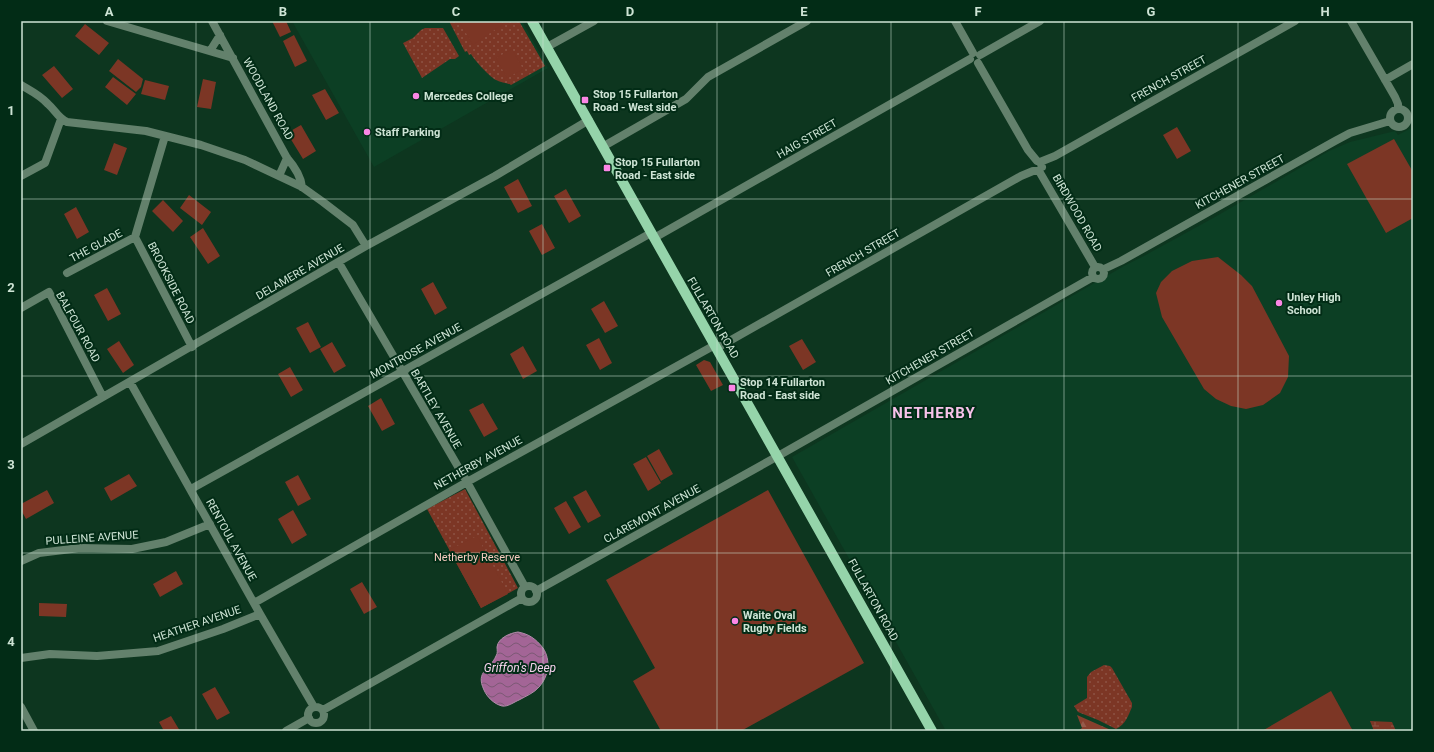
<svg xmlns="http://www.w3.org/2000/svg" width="1434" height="752" viewBox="0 0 1434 752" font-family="Roboto,sans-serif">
	<defs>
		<pattern id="green-dots" width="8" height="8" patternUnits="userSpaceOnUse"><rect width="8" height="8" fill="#7c3625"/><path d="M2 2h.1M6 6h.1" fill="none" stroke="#8d5344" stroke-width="1.8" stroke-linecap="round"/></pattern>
		<pattern id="forest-firs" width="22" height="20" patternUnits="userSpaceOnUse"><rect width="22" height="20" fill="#873f2d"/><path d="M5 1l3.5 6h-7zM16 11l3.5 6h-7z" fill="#975b4b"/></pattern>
		<pattern id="wetland-marsh" width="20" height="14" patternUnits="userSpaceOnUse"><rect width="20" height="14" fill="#7c3625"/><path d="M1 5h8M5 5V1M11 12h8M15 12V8" fill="none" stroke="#8d5344"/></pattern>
		<pattern id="water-waves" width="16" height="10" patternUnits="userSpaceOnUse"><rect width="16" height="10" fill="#a36596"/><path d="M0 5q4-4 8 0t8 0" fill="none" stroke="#7b5874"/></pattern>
	</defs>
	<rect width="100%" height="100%" fill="#0d361f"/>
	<path fill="#0c3f24" d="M292 21H522L548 68 374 167Z
		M1413 127V731H946L792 457 1124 266 1142 257 1215 217 1329 151 1350 142 1395 131 1398 135Z"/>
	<path fill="url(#green-dots)" d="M449 21H519L545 66 511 85C506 82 501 83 496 80 491 78 474 60 471 54L469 55 467 51 465 52Z
		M425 28H443L459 56 455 59H450L422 78 403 43 413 38 421 30Z
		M465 489 518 588 481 608 427 509Z
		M1104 665 1110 666 1112 668 1132 703V707C1128 716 1126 724 1116 729L1098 720 1078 712 1074 706 1087 698V677L1091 672Z"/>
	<path fill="url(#forest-firs)" d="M1077 715 1113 731H1078L1082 728Z"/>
	<path fill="url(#wetland-marsh)" d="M1370 721 1392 722 1396 731H1374Z"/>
	<path fill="#7c3625" d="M272 21H286L291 32 280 37Z
		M459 21H501L503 24 473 45Z
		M85 24 109 43 99 55 75 36Z
		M294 35 307 61 295 67 283 41Z
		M512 49 523 69 507 78 496 58Z
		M118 59 143 79 141 87 136 92 109 71Z
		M54 66 73 89 62 98 42 75Z
		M113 77 136 94 127 105 105 87Z
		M203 79 216 82 211 109 197 107Z
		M145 80 169 86 165 100 141 94Z
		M325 89 339 113 326 120 312 95Z
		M301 125 316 151 303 159 287 133Z
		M1177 127 1191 151 1177 159 1163 135Z
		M1394 139 1413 172V218L1386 233 1347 164Z
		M114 143 127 148 117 175 104 170Z
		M518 179 532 206 518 213 504 187Z
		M566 189 581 216 569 223 554 196Z
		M189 195 211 212 202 225 180 208Z
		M163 200 183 221 173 232 152 211Z
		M76 207 89 232 77 239 64 214Z
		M542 224 555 248 542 255 529 231Z
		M203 228 220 256 208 264 190 237Z
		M1218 257 1241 275 1252 286 1289 356 1288 377 1280 393 1263 405 1246 409 1231 406 1216 399 1204 389 1162 317 1156 293 1161 282 1172 271 1192 261Z
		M433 282 447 308 435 315 421 289Z
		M107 288 121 314 108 321 94 295Z
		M604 301 618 326 605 333 591 309Z
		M308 322 321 347 310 353 296 328Z
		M599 338 612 363 600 370 586 345Z
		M802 339 816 362 803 370 789 346Z
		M119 341 134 365 123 373 107 349Z
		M332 342 346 366 334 373 320 349Z
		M523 346 537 371 523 379 510 354Z
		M704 360 710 362 723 385 711 391 696 365Z
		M290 367 303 390 291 397 278 374Z
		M381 398 395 424 382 431 368 406Z
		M483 403 498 429 484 437 469 410Z
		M659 449 673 474 661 481 647 456Z
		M646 457 661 483 648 491 633 464Z
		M129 474 137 486 111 501 104 488Z
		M298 475 311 499 298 506 285 482Z
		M47 490 54 503 26 519 21 510V504Z
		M586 490 601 516 588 523 573 497Z
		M768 490 864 663 741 731H661L633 681 655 668 606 580Z
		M566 501 581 527 569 534 554 508Z
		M293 510 307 535 292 544 278 519Z
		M477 536 508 594 481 608 449 550Z
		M176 571 183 584 160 597 153 584Z
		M362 582 377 607 364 614 350 589Z
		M39 603 67 604 66 617 39 616Z
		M215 687 230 713 217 720 202 694Z
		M1331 691 1353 731H1262Z
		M171 716 180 731H164L159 722Z"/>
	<path fill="url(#water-waves)" stroke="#b08ba9" d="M518 632C529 634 536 639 543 648 551 660 549 676 539 687 534 693 526 696 519 700 514 702 508 707 502 706 494 704 487 697 484 690 475 671 490 670 496 656 498 653 497 650 497 647 498 638 510 633 518 632Z"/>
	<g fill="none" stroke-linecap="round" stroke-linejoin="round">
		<path stroke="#63816c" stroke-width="8" d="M107 21 233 58
			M212 21 287 158C294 166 301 177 302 187
			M955 21 973 53
			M1351 21 1395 97 1398 104V109
			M547 47 594 21
			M210 51 220 35
			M980 55 1040 21
			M978 63 1028 150 1037 161 1040 162 1042 167
			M1385 80 1413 64
			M21 85C31 91 40 95 48 104 55 110 58 118 67 122L146 131 201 145 245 160 302 187 323 202 353 225 366 246
			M1390 118a9 9 0 1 1 18 0a9 9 0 1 1-18 0Z
			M165 136 135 237 192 347
			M604 146 686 99 708 77 807 21
			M1040 162 1055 156 1295 21
			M1039 171 1095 267
			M21 176 45 163 61 119
			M279 176 287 158
			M654 238 970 59
			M339 263 467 482 525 587
			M1092 273a6 6 0 1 1 12 0a6 6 0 1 1-12 0Z
			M1104 269 1121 261 1335 141 1350 133 1390 121
			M67 273 135 237
			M21 308 49 292 103 397
			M717 348 1021 176 1033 171H1039
			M130 382 260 614 314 707
			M21 444 366 246 495 176 589 120
			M191 489 651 233
			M21 561 39 553 80 548 132 549 166 542 210 524
			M521 594a8 8 0 1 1 16 0a8 8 0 1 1-16 0Z
			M536 591 778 456 1093 277
			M254 603 467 482 715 345
			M21 658 50 654 97 656 158 651 223 629 260 614
			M21 707 34 731
			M308 715a8 8 0 1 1 16 0a8 8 0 1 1-16 0Z
			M323 710 522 598
			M286 731 309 718"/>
		<path stroke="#95d4aa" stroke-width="10" d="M532 21 932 731"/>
	</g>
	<path fill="none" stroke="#cee4d5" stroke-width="1" stroke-opacity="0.55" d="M196 21V731M370 21V731M543 21V731M717 21V731M891 21V731M1064 21V731M1238 21V731M21 199H1413M21 376H1413M21 553H1413"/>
	<g fill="#fb86e5" stroke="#022c16" stroke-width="1.5">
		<circle cx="416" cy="96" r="4"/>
		<rect x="581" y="96" width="8" height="8" rx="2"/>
		<circle cx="367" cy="132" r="4"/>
		<rect x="603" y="164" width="8" height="8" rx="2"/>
		<circle cx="1279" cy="303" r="4"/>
		<rect x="728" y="384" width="8" height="8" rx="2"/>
		<circle cx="735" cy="621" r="4"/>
	</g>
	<g text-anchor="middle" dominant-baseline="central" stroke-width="4" stroke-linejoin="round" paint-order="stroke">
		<g font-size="11" fill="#cee4d5" stroke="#022c16">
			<text transform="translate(1169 79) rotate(-29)">FRENCH STREET</text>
			<text transform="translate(268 99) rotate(61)">WOODLAND ROAD</text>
			<text transform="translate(807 139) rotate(-30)">HAIG STREET</text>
			<text transform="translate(1240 182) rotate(-29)">KITCHENER STREET</text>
			<text transform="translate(1077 213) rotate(60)">BIRDWOOD ROAD</text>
			<text transform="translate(96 246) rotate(-28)">THE GLADE</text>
			<text transform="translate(863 253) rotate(-30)">FRENCH STREET</text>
			<text transform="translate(300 272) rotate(-30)">DELAMERE AVENUE</text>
			<text transform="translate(171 283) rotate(63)">BROOKSIDE ROAD</text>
			<text transform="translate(713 318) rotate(60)">FULLARTON ROAD</text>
			<text transform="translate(78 327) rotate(61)">BALFOUR ROAD</text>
			<text transform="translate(416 351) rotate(-29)">MONTROSE AVENUE</text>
			<text transform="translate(930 357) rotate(-30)">KITCHENER STREET</text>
			<text transform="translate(436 409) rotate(60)">BARTLEY AVENUE</text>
			<text transform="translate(478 463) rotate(-29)">NETHERBY AVENUE</text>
			<text transform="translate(652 514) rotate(-29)">CLAREMONT AVENUE</text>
			<text transform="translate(92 538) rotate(-4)">PULLEINE AVENUE</text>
			<text transform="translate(231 540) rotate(61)">RENTOUL AVENUE</text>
			<text transform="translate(873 600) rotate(61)">FULLARTON ROAD</text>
			<text transform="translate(197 624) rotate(-19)">HEATHER AVENUE</text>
		</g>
		<g font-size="11" font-weight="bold" fill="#cee4d5" stroke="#022c16" text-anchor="start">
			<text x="593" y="94">Stop 15 Fullarton<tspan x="593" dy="13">Road - West side</tspan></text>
			<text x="424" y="96">Mercedes College</text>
			<text x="375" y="132">Staff Parking</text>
			<text x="615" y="162">Stop 15 Fullarton<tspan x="615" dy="13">Road - East side</tspan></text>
			<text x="1287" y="297">Unley High<tspan x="1287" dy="13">School</tspan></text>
			<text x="740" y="382">Stop 14 Fullarton<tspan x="740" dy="13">Road - East side</tspan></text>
			<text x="743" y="615">Waite Oval<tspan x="743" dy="13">Rugby Fields</tspan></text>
		</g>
		<g font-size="11" fill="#f7cbbf" stroke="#022c16">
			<text x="477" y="557">Netherby Reserve</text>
		</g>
		<g font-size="12" font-style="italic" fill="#f5d1ec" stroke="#022c16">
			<text x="520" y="668">Griffon's Deep</text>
		</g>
		<g font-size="15" font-weight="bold" letter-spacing="1" fill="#f7c2ea" stroke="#022c16">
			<text x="934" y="413">NETHERBY</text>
		</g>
	</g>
	<rect width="1434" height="752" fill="none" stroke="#022c16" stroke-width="44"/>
	<rect x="22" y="22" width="1390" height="708" fill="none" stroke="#cee4d5" stroke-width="1.5"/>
	<g font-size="13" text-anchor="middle" font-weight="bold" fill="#cee4d5">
		<text x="109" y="16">A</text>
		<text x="283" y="16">B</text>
		<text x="456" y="16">C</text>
		<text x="630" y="16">D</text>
		<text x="804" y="16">E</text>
		<text x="978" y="16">F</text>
		<text x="1151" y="16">G</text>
		<text x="1325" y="16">H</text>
		<text x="11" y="115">1</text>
		<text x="11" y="292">2</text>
		<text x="11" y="469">3</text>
		<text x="11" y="646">4</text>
	</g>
</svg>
